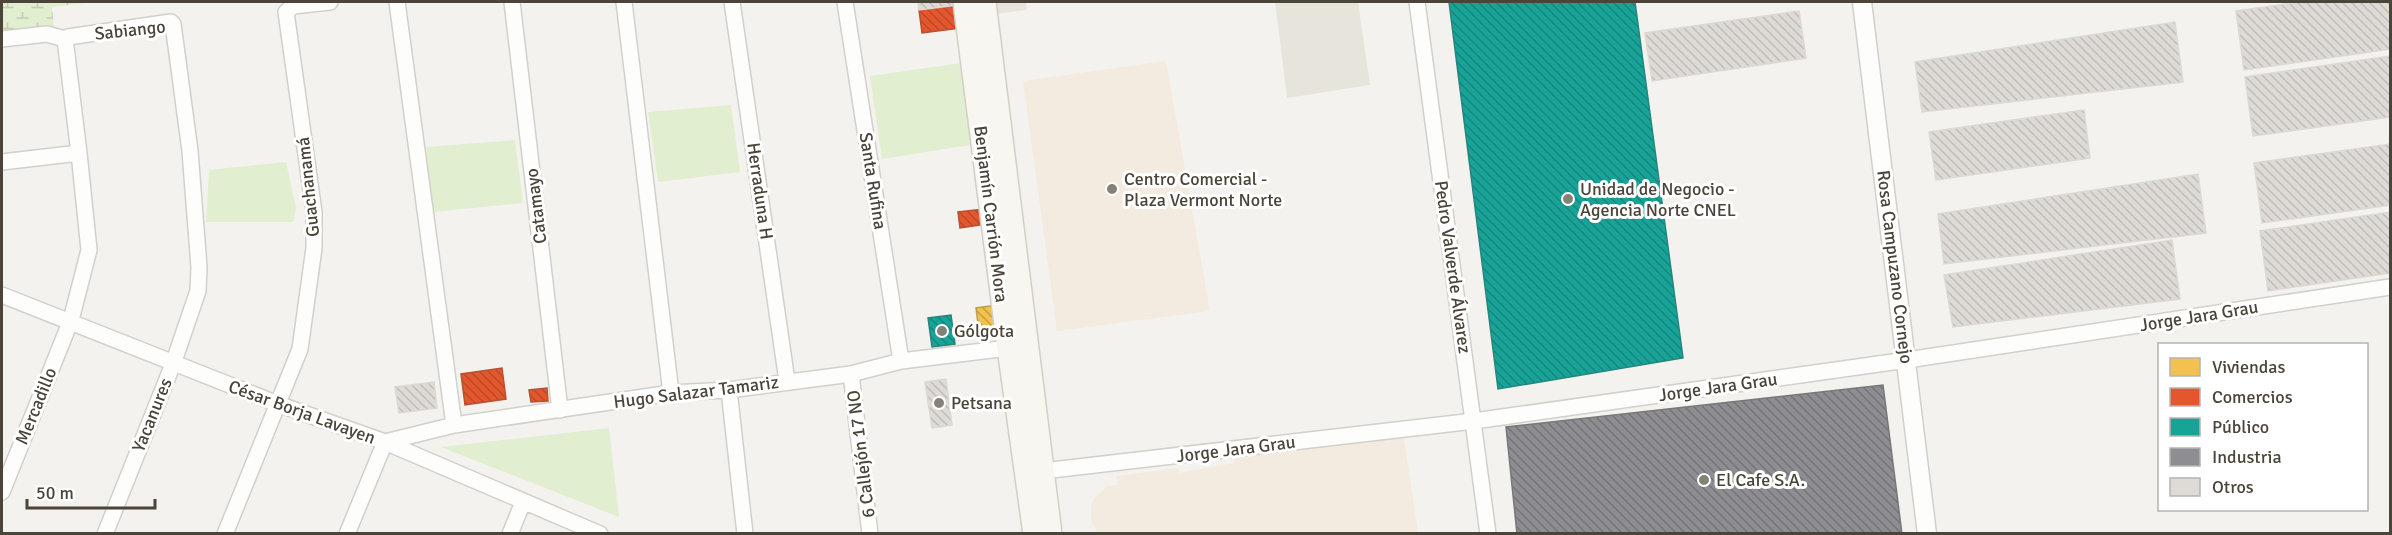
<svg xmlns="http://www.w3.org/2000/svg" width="2392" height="535" viewBox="0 0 2392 535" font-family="Signika,sans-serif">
	<defs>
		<pattern id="wetland-marsh" width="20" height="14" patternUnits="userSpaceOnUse" patternTransform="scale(1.5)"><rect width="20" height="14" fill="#e1eecf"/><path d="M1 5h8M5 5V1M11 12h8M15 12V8" fill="none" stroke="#c3cdb2"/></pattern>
		<pattern id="homes-back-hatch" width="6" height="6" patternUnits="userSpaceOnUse" patternTransform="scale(1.5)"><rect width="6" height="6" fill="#f2c14e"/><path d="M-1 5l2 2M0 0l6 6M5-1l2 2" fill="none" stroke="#c69e42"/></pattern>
		<pattern id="shops-back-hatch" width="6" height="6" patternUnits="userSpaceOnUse" patternTransform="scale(1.5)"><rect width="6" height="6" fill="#e4572e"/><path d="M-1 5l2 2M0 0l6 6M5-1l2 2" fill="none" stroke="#bb4a28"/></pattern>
		<pattern id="public-back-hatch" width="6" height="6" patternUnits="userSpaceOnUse" patternTransform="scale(1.5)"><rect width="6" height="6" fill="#17a398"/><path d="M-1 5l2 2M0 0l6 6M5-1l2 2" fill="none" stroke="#17867d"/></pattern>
		<pattern id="industry-back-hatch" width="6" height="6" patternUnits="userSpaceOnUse" patternTransform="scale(1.5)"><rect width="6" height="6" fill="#8d8d92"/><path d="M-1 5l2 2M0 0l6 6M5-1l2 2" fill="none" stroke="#757578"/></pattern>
		<pattern id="building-back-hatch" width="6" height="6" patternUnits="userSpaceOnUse" patternTransform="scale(1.5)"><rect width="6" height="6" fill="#dedbd6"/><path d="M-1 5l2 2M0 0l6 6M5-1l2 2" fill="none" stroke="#c0bdb8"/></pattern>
	</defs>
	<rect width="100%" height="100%" fill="#f4f2ee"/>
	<path fill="#e7e4dc" d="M993 2H1026L1027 10 994 14Z
		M1275 2H1358L1370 85 1287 98Z"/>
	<path fill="#f3ebdf" d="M1166 61 1210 311 1057 331 1023 81Z
		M1404 437 1418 533H1098L1091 522V507L1094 498 1107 486 1118 485 1116 476 1178 468 1179 473 1234 463V455Z"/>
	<path fill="#e1eecf" d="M968 62 976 144 882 159 870 76Z
		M731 105 740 172 658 182 648 112Z
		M515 140 523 203 433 212 426 147Z
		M286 162 296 208 293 222H206L209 170Z
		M609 428 619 517 441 447Z"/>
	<path fill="url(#wetland-marsh)" d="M2 2H93L52 7 54 28 2 35Z"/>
	<path fill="url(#homes-back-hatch)" stroke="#c09c48" stroke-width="1.5" d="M997 305 1000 336 980 339 976 308Z"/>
	<path fill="url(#shops-back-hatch)" stroke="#b65131" stroke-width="1.5" d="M957 5 960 28 922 33 919 10Z
		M984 209 986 224 960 228 958 212Z
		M502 368 506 399 465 405 461 374Z
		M547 388 548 401 531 402 529 390Z"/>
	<path fill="url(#public-back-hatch)" stroke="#27867c" stroke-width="1.5" d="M1449 2H1635L1683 358 1498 389Z
		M951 315 955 344 932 347 928 318Z"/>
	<path fill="url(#industry-back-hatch)" stroke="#797777" stroke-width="1.5" d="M1883 385 1902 534H1517L1506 427Z"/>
	<path fill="url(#building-back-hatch)" stroke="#dcd9d4" stroke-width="1.5" d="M918 2H956L957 5 919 10Z
		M2300 2H2390V49L2244 70 2236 11Z
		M1799 11 1806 58 1652 81 1645 33Z
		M2175 22 2183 82 1922 112 1915 62Z
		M2390 56V117L2253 136 2245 77Z
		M2084 110 2090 158 1936 180 1929 132Z
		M2390 144V205L2262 223 2254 163Z
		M2198 174 2206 233 1944 264 1938 214Z
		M2390 212V273L2268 291 2260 231Z
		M2172 240 2180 299 1953 327 1944 275Z
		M946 379 952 425 932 428 925 382Z
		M434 382 437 408 399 413 395 387Z"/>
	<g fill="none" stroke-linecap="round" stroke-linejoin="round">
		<g stroke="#d2d0cb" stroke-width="18">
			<path id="minor" d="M397 2 454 425
				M512 2 560 410
				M624 2 671 393
				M732 2 787 381
				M845 2 901 361
				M1417 2 1488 534
				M2 39 47 34 65 39
				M65 39 68 37 171 22 173 24 190 151 199 267 198 291 173 364 105 534
				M2 162 79 153
				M2 295 278 404 385 442 600 534
				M851 374 870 534
				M729 390 745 534
				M1043 471 1474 421 1907 360 2390 287
				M2 492 71 320 89 250 79 153 65 39
				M225 534 300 349 314 248V212L286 12 293 6 330 2
				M347 534 385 442 454 425 671 393 729 390 851 374 901 361 1008 348
				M510 534 523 502"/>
		</g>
		<g stroke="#d2d0cb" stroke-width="21">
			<path id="tertiary" d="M1862 2 1927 534"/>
		</g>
		<g stroke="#d3cfc5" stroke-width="24">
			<path id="secondary" d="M964 2 1008 348 1034 534
				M985 2 1051 534"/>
		</g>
		<use href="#minor" stroke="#fdfdfc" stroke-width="15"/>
		<use href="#tertiary" stroke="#fdfdfc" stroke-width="18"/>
		<use href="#secondary" stroke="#f7f6f1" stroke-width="21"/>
	</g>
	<g fill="#868178" stroke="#fff" stroke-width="2">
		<circle cx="1112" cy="189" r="6"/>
		<circle cx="1568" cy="199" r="6"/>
		<circle cx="942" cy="331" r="6"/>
		<circle cx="939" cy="403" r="6"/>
		<circle cx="1704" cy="480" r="6"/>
	</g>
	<g text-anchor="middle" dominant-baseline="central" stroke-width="6" stroke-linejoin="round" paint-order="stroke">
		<g font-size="18" fill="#4b4439" stroke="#fff">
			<text transform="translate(130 30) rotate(-6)">Sabiango</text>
			<text transform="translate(873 181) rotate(81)">Santa Rufina</text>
			<text transform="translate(308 187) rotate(-96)">Guachanamá</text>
			<text transform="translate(760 191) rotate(82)">Herraduna H</text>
			<text transform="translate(536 206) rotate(-97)">Catamayo</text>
			<text transform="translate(991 214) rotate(83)">Benjamín Carrión Mora</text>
			<text transform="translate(1453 267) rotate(82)">Pedro Valverde Álvarez</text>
			<text transform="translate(1895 267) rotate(83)">Rosa Campuzano Cornejo</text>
			<text transform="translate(2199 316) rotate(-9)">Jorge Jara Grau</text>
			<text transform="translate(1718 387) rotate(-8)">Jorge Jara Grau</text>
			<text transform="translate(696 392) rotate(-7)">Hugo Salazar Tamariz</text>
			<text transform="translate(36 406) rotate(-68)">Mercadillo</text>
			<text transform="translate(302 412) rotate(20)">César Borja Lavayen</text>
			<text transform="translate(152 415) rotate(-68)">Yacanures</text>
			<text transform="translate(1236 449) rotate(-7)">Jorge Jara Grau</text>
			<text transform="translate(861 454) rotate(-97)">6 Callejón 17 NO</text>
		</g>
		<g font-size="18" fill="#4b4439" stroke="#fff" text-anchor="start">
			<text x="1124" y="179">Centro Comercial -<tspan x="1124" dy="21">Plaza Vermont Norte</tspan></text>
			<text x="1580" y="189">Unidad de Negocio -<tspan x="1580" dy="21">Agencia Norte CNEL</tspan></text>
			<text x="954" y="331">Gólgota</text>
			<text x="951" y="403">Petsana</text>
			<text x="1716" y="480">El Cafe S.A.</text>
		</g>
	</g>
	<rect width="2392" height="535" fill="none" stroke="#4b4439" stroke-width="6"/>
	<rect x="2158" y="343" width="210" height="168" fill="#ffffff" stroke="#b7b4b0" stroke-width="1.5"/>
	<rect x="2170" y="358" width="30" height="18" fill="#f2c14e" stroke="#b7b4b0" stroke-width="1.5"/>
	<text x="2212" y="373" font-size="18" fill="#4b4439">Viviendas</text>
	<rect x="2170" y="388" width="30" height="18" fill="#e4572e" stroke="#b7b4b0" stroke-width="1.5"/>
	<text x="2212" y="403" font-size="18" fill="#4b4439">Comercios</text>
	<rect x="2170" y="418" width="30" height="18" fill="#17a398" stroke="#b7b4b0" stroke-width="1.5"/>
	<text x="2212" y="433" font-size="18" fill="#4b4439">Público</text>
	<rect x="2170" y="448" width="30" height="18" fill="#8d8d92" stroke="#b7b4b0" stroke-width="1.5"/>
	<text x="2212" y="463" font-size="18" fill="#4b4439">Industria</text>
	<rect x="2170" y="478" width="30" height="18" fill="#dedbd6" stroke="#b7b4b0" stroke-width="1.5"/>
	<text x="2212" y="493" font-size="18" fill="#4b4439">Otros</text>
	<path d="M27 499v9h128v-9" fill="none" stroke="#4b4439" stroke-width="3"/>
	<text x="36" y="499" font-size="18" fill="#4b4439" stroke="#ffffff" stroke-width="4.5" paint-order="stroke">50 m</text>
</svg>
